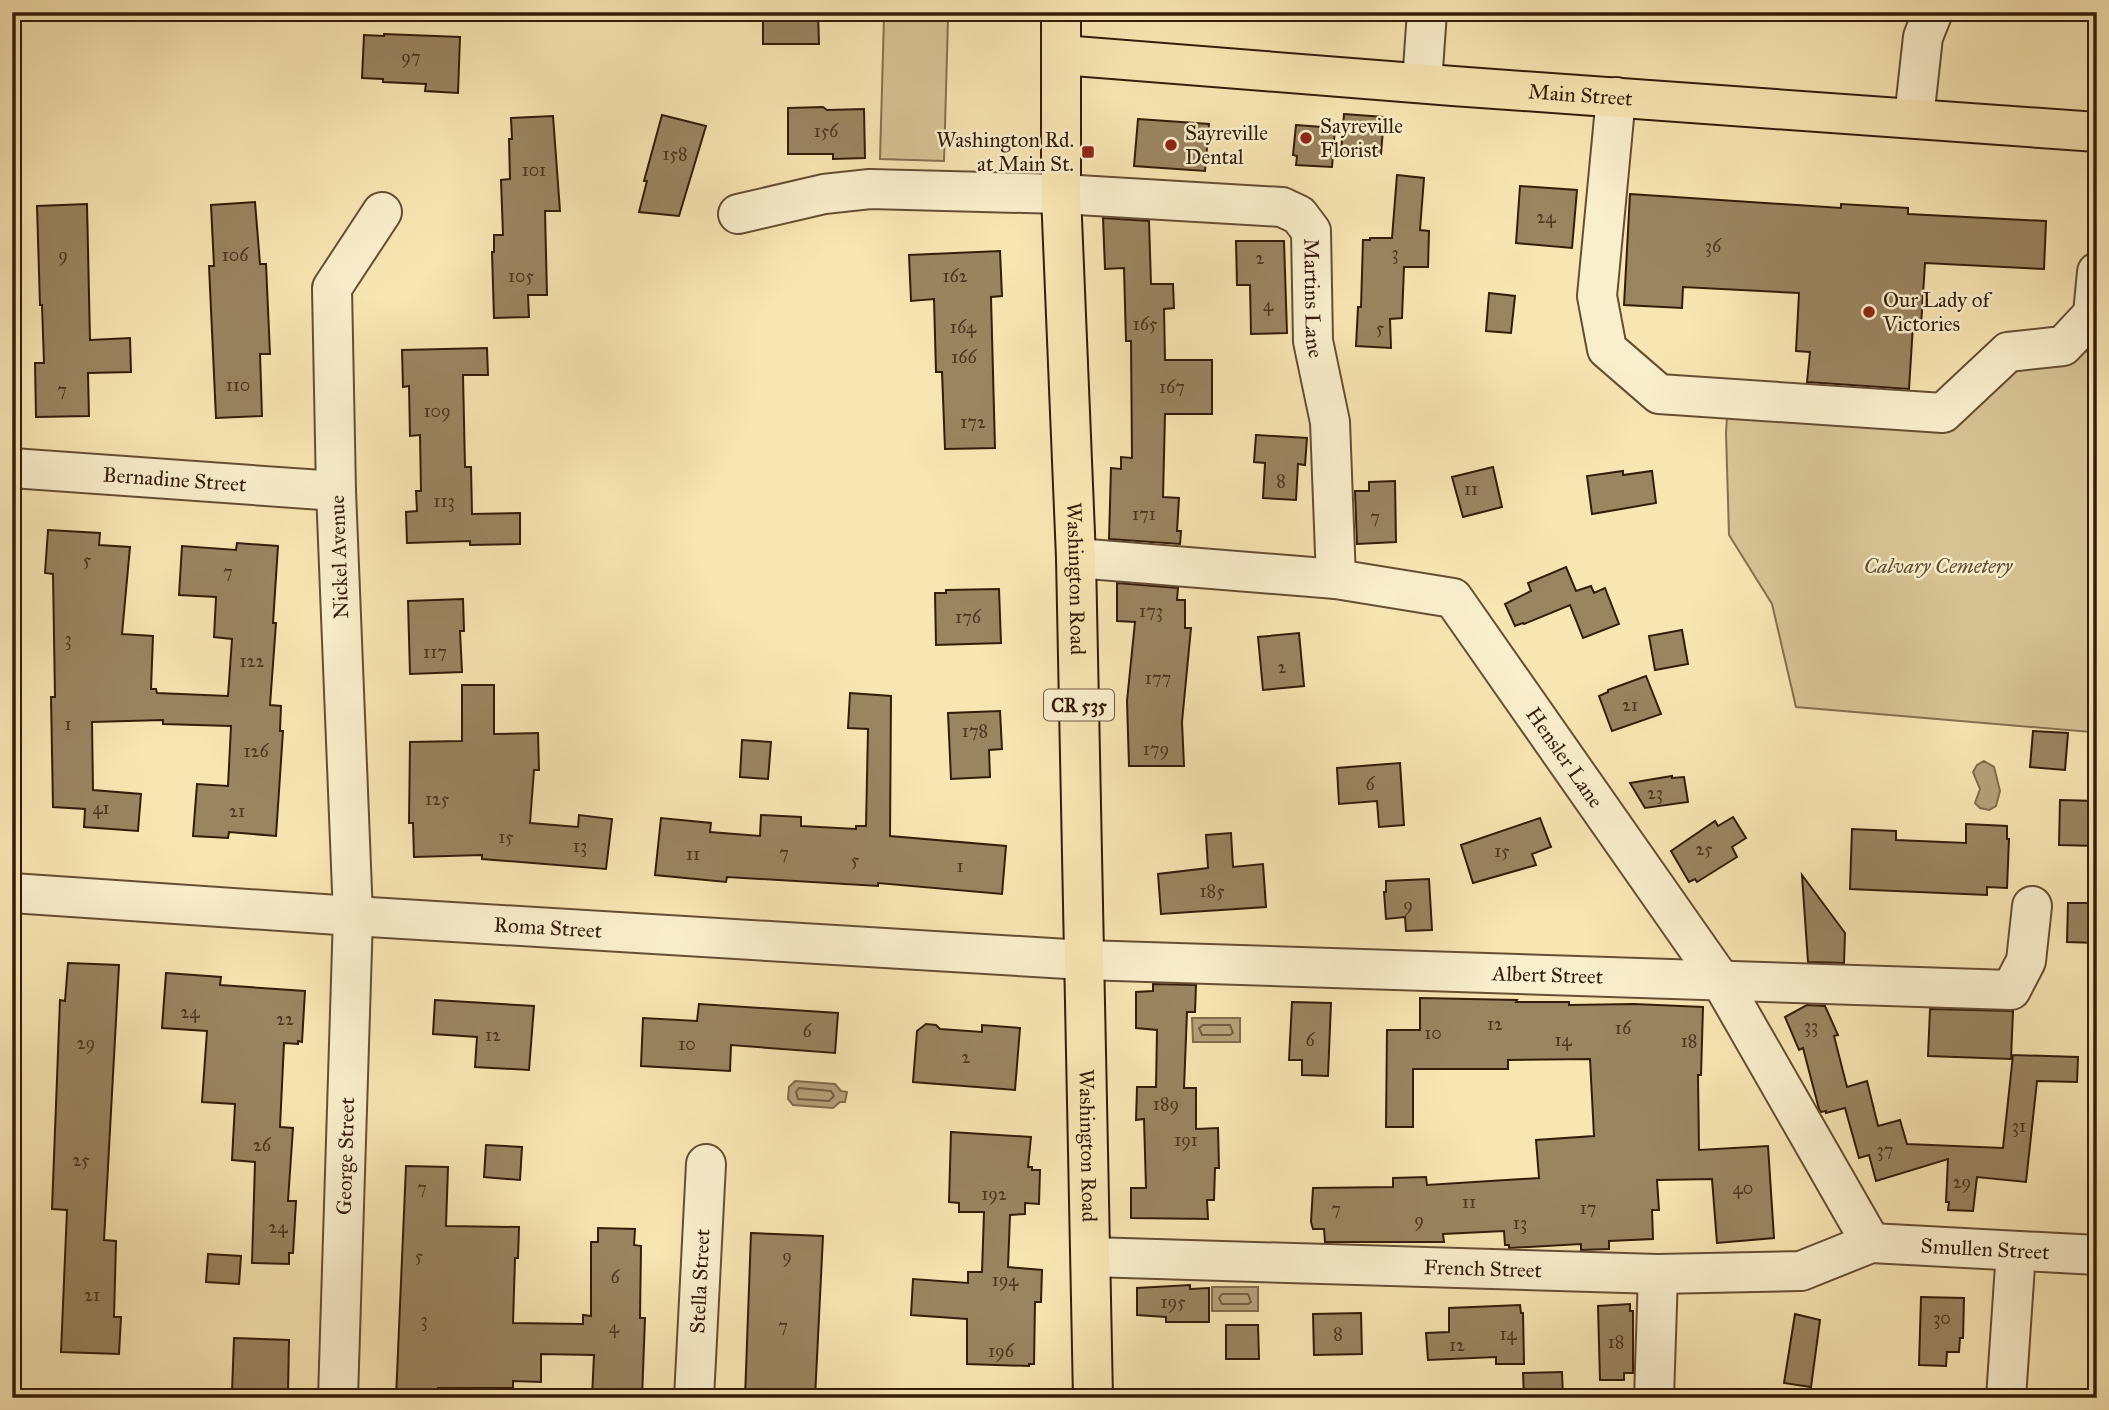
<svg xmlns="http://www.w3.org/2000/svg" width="2109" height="1410" viewBox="0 0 2109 1410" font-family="'IM FELL Great Primer',serif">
	<rect width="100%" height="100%" fill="#f8e6b2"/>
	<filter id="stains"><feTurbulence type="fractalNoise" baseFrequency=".00286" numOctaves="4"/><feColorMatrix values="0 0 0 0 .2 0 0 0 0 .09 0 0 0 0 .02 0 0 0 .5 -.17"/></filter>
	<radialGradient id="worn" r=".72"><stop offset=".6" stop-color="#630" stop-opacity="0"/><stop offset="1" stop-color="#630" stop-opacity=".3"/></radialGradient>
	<path fill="#d7c495" stroke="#86704f" stroke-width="2" d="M884 17 948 19 944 161 880 159Z
		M2063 346 2097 354V666L2091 732 1796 707 1772 604 1729 535 1726 433 1728 400 1943 413 2008 352Z"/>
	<path fill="#b5a179" stroke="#816c4c" stroke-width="2" d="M1984 761 1994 767 2000 791 1996 806 1989 810 1980 808 1975 803 1980 789 1973 772 1977 765Z
		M1192 1018H1240V1042H1193Z
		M795 1081 835 1084 841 1091 847 1092 845 1102H840L833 1108 793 1105 788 1099 789 1087Z
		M1212 1287H1258V1311H1212Z"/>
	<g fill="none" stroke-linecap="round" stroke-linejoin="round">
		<path stroke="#745e41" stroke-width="2" d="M1203 1025H1230L1233 1033 1230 1035H1202L1199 1028Z
			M799 1088 831 1091 834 1096 829 1101 798 1099 796 1092Z
			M1222 1294H1248L1251 1302 1248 1304H1222L1219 1298Z"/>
	</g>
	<path fill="#9a8561" stroke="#341c09" stroke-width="2" d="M763 12H818L819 44H763Z
		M384 34 460 37 458 93 425 91 426 84 383 82V79L362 78 364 35 384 36Z
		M823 107 827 110 864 109 865 158 833 159V154H788V108Z
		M1344 114 1384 117 1381 154 1341 152Z
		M662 115 706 126 679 216 639 212 647 181H644Z
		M553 116 560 211H545L547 295H528L529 317 494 318 492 252H494V235H503L501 180 510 179 509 139H512L511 118Z
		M1138 119 1209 124 1205 171 1134 166Z
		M1296 125 1335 128 1332 167 1296 165 1297 156 1293 155Z
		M1397 175 1424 178 1420 230 1429 231 1428 267H1404L1402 318 1390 319 1391 348 1356 346 1358 307H1361L1363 240H1370V238H1392Z
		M1520 186 1577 190 1572 248 1516 243Z
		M1630 194 1841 208V204L1908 208V214L2046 221 2044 269 1925 263 1921 326 1913 325 1909 389 1807 382 1810 352 1796 351 1799 293 1683 287 1682 308 1624 305Z
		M255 202 260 264H266L270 354H260L262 416 216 418 209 266H214L211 205Z
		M87 204 90 340 130 338 131 372 88 373 89 416 36 417 35 363H44L42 305H40L37 206Z
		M1103 218 1149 221 1151 284H1173L1174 308 1164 309 1165 360H1212V414H1165L1163 497 1179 498 1177 531H1181L1180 544 1109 539 1111 468 1121 469V457L1132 458 1131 341H1126L1124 268 1105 269Z
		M1236 241H1284L1287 333 1251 334 1250 285H1237Z
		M1000 251 1002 296 991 297 995 448 945 449 942 372H936L934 299 911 301 909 255Z
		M1489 293 1515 296 1511 333 1486 331Z
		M487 348 488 375H463L465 467H471L472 514 520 513V544L470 545V541L407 543 406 512 417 511 416 491H421L420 435 410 436 409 386 403 387 402 350Z
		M1256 435 1307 438 1305 465 1298 464 1296 500 1263 498 1265 463 1254 462Z
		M1493 467 1502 507 1463 517 1452 477Z
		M1623 471V475L1652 471 1656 503 1592 514 1587 476Z
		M1395 481 1396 542 1357 544 1355 491H1369V482Z
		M48 530 100 533 99 545 130 547 122 634 153 636 151 689H156L157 693 228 696 232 639 214 637 216 597 179 595 182 546 236 550 237 543 278 546 273 623H276L270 705 281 706 280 731H283L276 836 229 832 228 838 193 836 197 784 228 786 231 726 163 724V720L92 722 93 790 141 794 138 831 84 827 85 809 53 807 51 697H55L53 574 45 573Z
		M1566 567 1576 591 1591 586 1594 593 1605 588 1619 624 1583 638 1570 605 1524 624 1523 623 1515 626 1505 604 1531 591 1528 583Z
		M1117 583 1178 588 1177 600H1185V628H1191L1182 722 1184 766H1129L1127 701 1135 622 1117 621Z
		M999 589 1001 643 936 645 935 593H946V590Z
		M463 599 464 631H460L462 672 410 674 408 601Z
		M1682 630 1688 664 1655 670 1649 636Z
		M1299 633 1304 686 1263 690 1258 637Z
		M1646 676 1661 714 1612 731 1599 696 1608 692V690Z
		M462 685H494V734L538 733 539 770H534L530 823 578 827 579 815 612 819 606 869 482 859V855L414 857 413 823H409L410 742 462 741Z
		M850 693 891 696 890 836 1006 846 1002 894 878 883V886L727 877 726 882 655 875 661 818 711 823 710 832 760 836 761 815 801 817V826L856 829V826H866L868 729 848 728Z
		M1000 711 1002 749 989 750 990 777 951 779 948 713Z
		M2033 731 2068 733 2065 770 2030 767Z
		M742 740 771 742 768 779 740 777Z
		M1400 763 1404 825 1379 827 1377 801 1339 804 1337 768Z
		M1672 776V778L1684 777 1688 802 1645 808 1630 783Z
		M2060 800 2097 801V846L2059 845Z
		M1733 817 1746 838 1732 847 1737 857 1697 882 1695 879 1689 882 1671 851 1715 821 1718 826Z
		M1540 818 1551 847 1532 854 1536 865 1473 883 1461 845Z
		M1966 824 2007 826V839H2009L2007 888 1987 887V895L1850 889 1852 829 1896 831V840L1966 843Z
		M1231 833 1233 867 1263 864 1266 907 1161 914 1158 874 1208 868 1206 835Z
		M1802 875 1845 933 1844 963 1808 962Z
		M1429 879 1432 930 1406 931 1405 917 1386 919 1384 892H1386V881Z
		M2068 903H2097V943L2067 942Z
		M68 963 119 965 104 1240 116 1241 114 1317H121L119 1354 61 1352 67 1210 52 1209 60 1000 65 1001Z
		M166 973 221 977 220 985 305 991 302 1042 298 1041V1044L284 1043 280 1127 293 1128 288 1201H296L293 1253H289V1264L252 1263 255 1162 232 1160 235 1104 202 1102 207 1031 162 1028Z
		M1153 984 1196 985 1195 1012H1187L1184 1088H1196V1129L1218 1128 1219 1168H1215L1214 1200H1207L1208 1219 1131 1218V1188H1146L1144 1119 1136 1120 1137 1087H1156L1157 1030 1136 1028V992L1153 991Z
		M1420 998 1517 1000 1516 1002H1569V1005L1634 1004 1703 1007 1701 1075H1698L1699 1150 1768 1146 1774 1238 1717 1243 1712 1179 1657 1180 1659 1210H1652L1653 1239 1609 1241V1249L1581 1250V1244L1509 1248V1245H1505L1504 1231 1443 1234 1444 1242H1325L1324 1229H1313L1311 1222 1313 1188 1393 1187V1178L1426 1177 1427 1185 1539 1178 1536 1140 1594 1136 1590 1059 1508 1060V1069H1413V1127H1386L1387 1030H1420Z
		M435 1000 534 1006 529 1070 475 1067 477 1037 433 1034Z
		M1292 1002 1331 1003 1328 1076 1302 1075V1060H1289Z
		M699 1004 838 1013 835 1053 731 1045 730 1071 641 1066 643 1018 697 1021Z
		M1807 1005 1825 1006 1838 1035 1834 1036 1847 1087 1867 1081 1878 1126 1900 1120 1907 1144 2003 1148 2013 1055 2078 1057 2077 1082 2037 1081 2026 1182 1977 1177 1973 1211 1948 1210 1949 1202H1946L1948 1159 1876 1181 1869 1155 1859 1158 1845 1108 1826 1113V1111L1821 1112 1819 1109 1803 1048 1799 1050 1785 1017Z
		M1930 1009 2013 1011 2011 1059 1928 1056Z
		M926 1024 936 1025 940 1029 982 1032V1025L1020 1028 1015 1090 913 1082 917 1031Z
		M951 1132 1031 1137 1028 1167H1032V1170H1040L1039 1204 1025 1203V1214L1010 1215 1008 1267 1042 1270 1041 1302H1035L1034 1364H1029V1366L967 1364V1319L911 1315 913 1279 968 1283V1272H982L984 1212H959V1203L949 1202Z
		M486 1145 522 1147 520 1180 484 1177Z
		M406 1166 448 1167 446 1226 519 1227 518 1258H515L513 1323 583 1324V1315L591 1316V1242H598V1228L635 1229 634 1245 641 1246 640 1318H645L642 1398H592L594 1355 541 1354V1382L513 1381V1388H438V1398H396Z
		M751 1233 823 1236 815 1398H745Z
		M208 1254 241 1256 239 1284 206 1282Z
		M1190 1285V1289L1209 1288V1322H1166V1317L1137 1315V1288Z
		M1921 1297 1964 1298 1963 1338H1960L1959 1352H1947L1946 1366 1919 1365Z
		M1630 1304V1311H1633V1373H1624V1380H1600L1598 1306Z
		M1520 1305 1521 1313H1523L1524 1364H1496V1357L1428 1360 1426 1333 1449 1332V1308Z
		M1361 1313 1362 1354 1314 1355 1313 1314Z
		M1795 1314 1820 1320 1811 1387 1784 1383Z
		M1226 1325H1258L1259 1359H1226Z
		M234 1338 289 1340 288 1393 232 1392Z
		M1562 1372 1563 1398H1524L1523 1373Z"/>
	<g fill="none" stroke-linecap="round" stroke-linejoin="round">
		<g stroke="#654e33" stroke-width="42">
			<g id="minor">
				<path d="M1422 83 1427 12"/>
				<path d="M1616 97 1597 296 1607 349 1659 394 1943 413 2008 352 2063 346 2093 314 2097 272"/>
				<path d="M1914 118 1923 37 1933 12"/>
				<path id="s1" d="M738 214 824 194 870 189 1061 194 1282 207 1299 215 1311 231 1313 341 1330 422 1336 579"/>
				<path id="s2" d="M12 468 336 491"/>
				<path id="s3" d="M1076 558 1336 579 1453 598 1721 981 1871 1243"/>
				<path id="s4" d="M12 893 353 916 1084 960 2011 990 2026 961 2032 906"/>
				<path id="s5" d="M1091 1257 1658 1274 1801 1271 1871 1243 2097 1255"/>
				<path id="s6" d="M338 1398 353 916 336 491 332 288 382 212"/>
				<path id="s7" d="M694 1398 706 1164"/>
				<path d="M1654 1398 1658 1274"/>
				<path d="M2006 1398 2016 1251"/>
			</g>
		</g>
		<g stroke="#341c09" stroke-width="42">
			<g id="major">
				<path id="s8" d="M1061 12V194L1076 558 1093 1398"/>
				<path id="s9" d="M1062 55 1453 86 2097 132"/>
			</g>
		</g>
		<use href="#minor" stroke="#faefcd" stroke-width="38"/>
		<use href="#major" stroke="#f8e6b2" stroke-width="38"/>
	</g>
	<g fill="#8f2418" stroke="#faefcd" stroke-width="2.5">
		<circle cx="1306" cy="138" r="7"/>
		<circle cx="1171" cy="145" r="7"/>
		<rect x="1081" y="145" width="14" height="14" rx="3.5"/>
		<circle cx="1869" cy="312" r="7"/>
	</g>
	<g text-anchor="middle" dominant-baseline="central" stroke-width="5" stroke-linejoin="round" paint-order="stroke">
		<g font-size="18" fill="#4e361f">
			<text x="411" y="57">97</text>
			<text x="826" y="131">156</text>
			<text x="675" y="154">158</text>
			<text x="534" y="170">101</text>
			<text x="1546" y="217">24</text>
			<text x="1713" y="246">36</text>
			<text x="1395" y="253">3</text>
			<text x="63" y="255">9</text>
			<text x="235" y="255">106</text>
			<text x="1260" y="258">2</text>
			<text x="521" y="276">105</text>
			<text x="955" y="276">162</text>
			<text x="1268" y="305">4</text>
			<text x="1145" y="324">165</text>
			<text x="963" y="327">164</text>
			<text x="1380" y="328">5</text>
			<text x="964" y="357">166</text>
			<text x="238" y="385">110</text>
			<text x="1172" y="387">167</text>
			<text x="62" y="390">7</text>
			<text x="437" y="411">109</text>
			<text x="973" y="422">172</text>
			<text x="1281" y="481">8</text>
			<text x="1471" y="489">11</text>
			<text x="444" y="501">113</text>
			<text x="1144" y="514">171</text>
			<text x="1375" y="517">7</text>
			<text x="87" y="560">5</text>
			<text x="228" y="572">7</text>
			<text x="1151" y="611">173</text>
			<text x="968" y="617">176</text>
			<text x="68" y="639">3</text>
			<text x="435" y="652">117</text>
			<text x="252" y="661">122</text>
			<text x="1282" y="667">2</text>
			<text x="1158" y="678">177</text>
			<text x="1630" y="705">21</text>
			<text x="68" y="724">1</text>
			<text x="975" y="731">178</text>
			<text x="1156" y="749">179</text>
			<text x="256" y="751">126</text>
			<text x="1370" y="784">6</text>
			<text x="1655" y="793">23</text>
			<text x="437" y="799">125</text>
			<text x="101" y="808">41</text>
			<text x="237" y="811">21</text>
			<text x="506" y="837">15</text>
			<text x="580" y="846">13</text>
			<text x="1704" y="849">25</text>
			<text x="1502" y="851">15</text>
			<text x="784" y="853">7</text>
			<text x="693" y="854">11</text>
			<text x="855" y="860">5</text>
			<text x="960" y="866">1</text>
			<text x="1212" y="891">185</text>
			<text x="1408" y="905">9</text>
			<text x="190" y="1012">24</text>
			<text x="285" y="1019">22</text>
			<text x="1495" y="1024">12</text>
			<text x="1811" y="1026">33</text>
			<text x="1623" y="1028">16</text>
			<text x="807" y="1031">6</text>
			<text x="1433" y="1033">10</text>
			<text x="493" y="1035">12</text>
			<text x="1310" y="1040">6</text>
			<text x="1563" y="1040">14</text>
			<text x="1689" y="1041">18</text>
			<text x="86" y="1043">29</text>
			<text x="687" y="1044">10</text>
			<text x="966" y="1057">2</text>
			<text x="1166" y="1104">189</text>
			<text x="2019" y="1126">31</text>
			<text x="1186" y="1140">191</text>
			<text x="262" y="1145">26</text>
			<text x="1885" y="1150">37</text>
			<text x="81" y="1160">25</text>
			<text x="1962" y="1182">29</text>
			<text x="422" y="1188">7</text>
			<text x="1743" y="1188">40</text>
			<text x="994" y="1194">192</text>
			<text x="1469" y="1202">11</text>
			<text x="1588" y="1208">17</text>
			<text x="1336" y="1209">7</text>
			<text x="1419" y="1220">9</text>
			<text x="1520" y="1223">13</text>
			<text x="278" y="1227">24</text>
			<text x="419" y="1256">5</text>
			<text x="787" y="1256">9</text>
			<text x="615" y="1277">6</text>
			<text x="1005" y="1280">194</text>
			<text x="92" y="1295">21</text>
			<text x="1173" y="1302">195</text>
			<text x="1942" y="1318">30</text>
			<text x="424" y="1320">3</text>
			<text x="783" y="1326">7</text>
			<text x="614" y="1327">4</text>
			<text x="1338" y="1334">8</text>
			<text x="1508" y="1334">14</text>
			<text x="1616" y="1342">18</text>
			<text x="1457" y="1345">12</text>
			<text x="1001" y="1351">196</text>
		</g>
		<rect fill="#faefcd" stroke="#6f5b44" stroke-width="2" x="1044" y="689.5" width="70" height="31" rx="5"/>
		<g font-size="19" font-weight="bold" fill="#341c09">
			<text x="1079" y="705">CR 535</text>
		</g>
		<g font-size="21" fill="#341c09" stroke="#faefcd">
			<text stroke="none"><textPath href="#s9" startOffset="520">Main Street</textPath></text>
			<text stroke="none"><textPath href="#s1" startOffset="653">Martins Lane</textPath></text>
			<text stroke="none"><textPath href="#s2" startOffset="163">Bernadine Street</textPath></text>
			<text transform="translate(339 557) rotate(-92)">Nickel Avenue</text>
			<text stroke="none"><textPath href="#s8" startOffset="567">Washington Road</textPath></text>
			<text stroke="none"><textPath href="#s3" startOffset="574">Hensler Lane</textPath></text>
			<text stroke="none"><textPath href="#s4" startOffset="537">Roma Street</textPath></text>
			<text stroke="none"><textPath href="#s4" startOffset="1538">Albert Street</textPath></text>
			<text stroke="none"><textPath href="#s8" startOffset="1134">Washington Road</textPath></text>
			<text stroke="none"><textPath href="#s6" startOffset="242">George Street</textPath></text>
			<text stroke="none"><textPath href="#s5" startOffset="900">Smullen Street</textPath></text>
			<text stroke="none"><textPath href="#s5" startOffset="392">French Street</textPath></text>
			<text stroke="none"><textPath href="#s7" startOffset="117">Stella Street</textPath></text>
		</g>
		<g font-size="21" fill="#341c09" stroke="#faefcd" text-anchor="start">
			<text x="1320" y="126">Sayreville<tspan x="1320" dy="24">Florist</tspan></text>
			<text x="1185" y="133">Sayreville<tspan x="1185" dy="24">Dental</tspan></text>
			<text x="1074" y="140" text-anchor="end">Washington Rd.<tspan x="1074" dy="24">at Main St.</tspan></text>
			<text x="1883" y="300">Our Lady of<tspan x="1883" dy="24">Victories</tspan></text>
		</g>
		<g font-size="21" font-style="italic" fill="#654e33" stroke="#faefcd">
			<text x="1938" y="566">Calvary Cemetery</text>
		</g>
	</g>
	<rect width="2109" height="1410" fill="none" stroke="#f8e6b2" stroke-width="42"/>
	<rect x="14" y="14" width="2081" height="1382" fill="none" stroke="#341c09" stroke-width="3.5"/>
	<rect x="21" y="21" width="2067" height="1368" fill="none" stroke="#341c09" stroke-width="2"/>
	<rect width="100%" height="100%" filter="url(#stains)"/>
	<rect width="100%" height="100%" fill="url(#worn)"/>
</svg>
